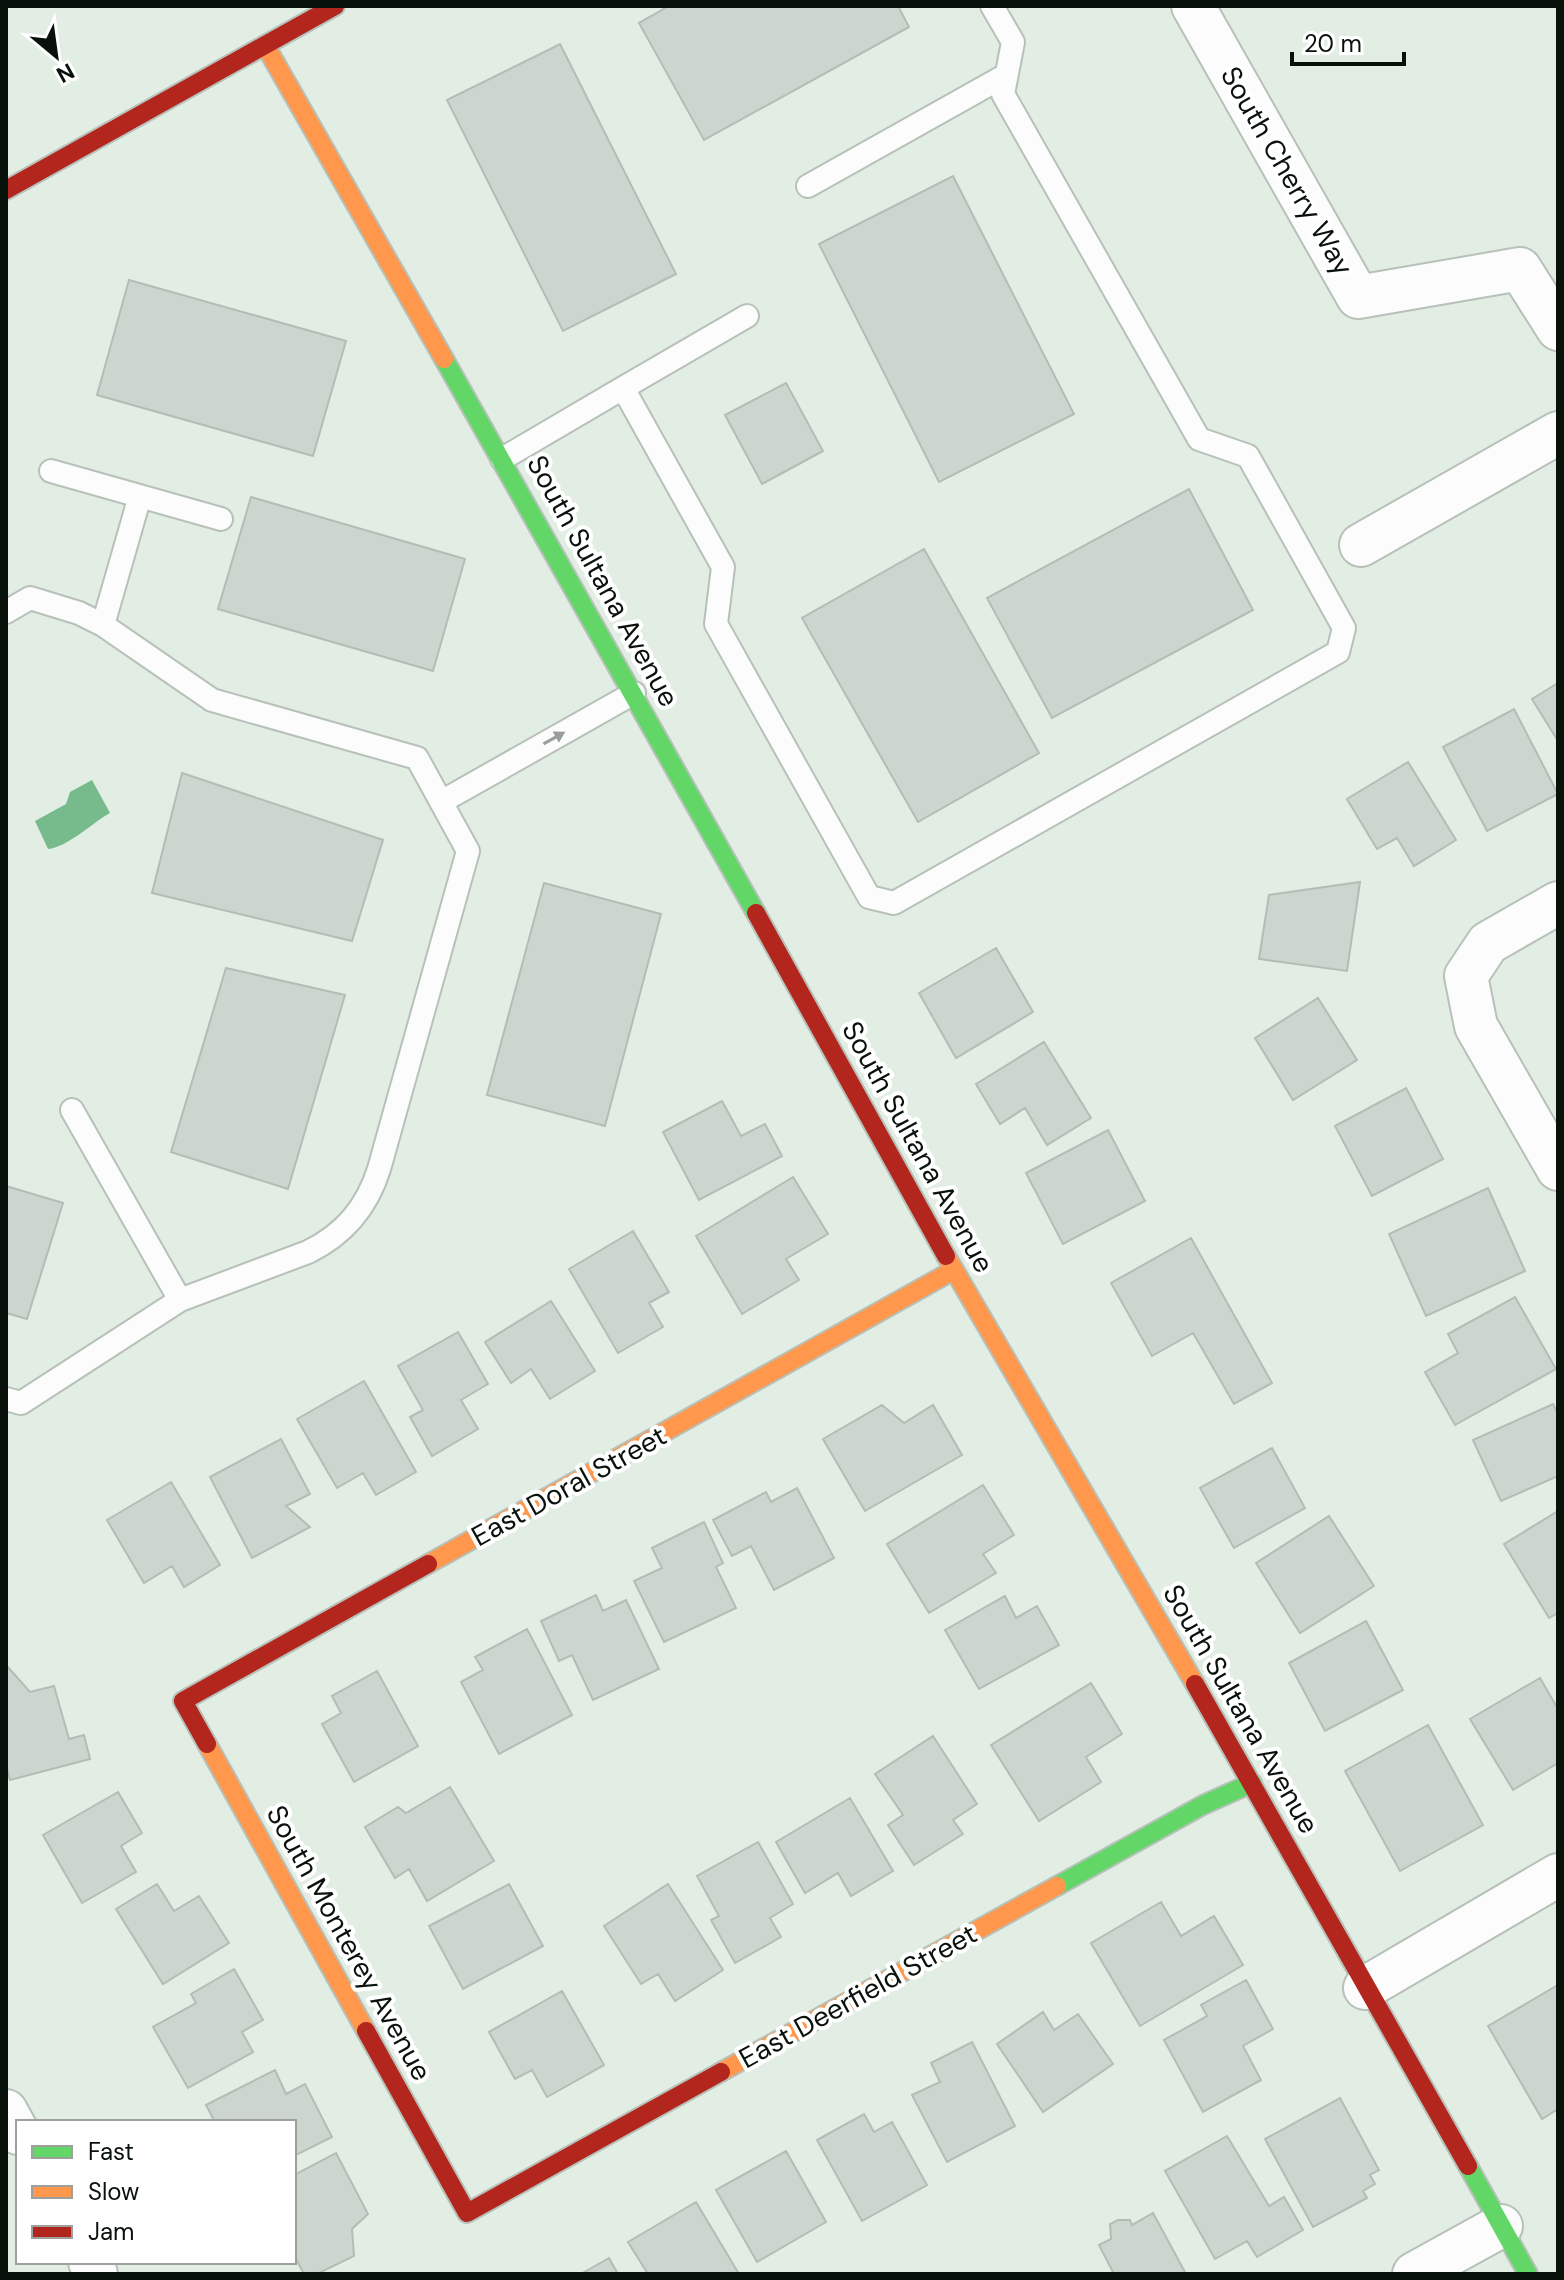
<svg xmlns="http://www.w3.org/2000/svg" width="1564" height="2280" viewBox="0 0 1564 2280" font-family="'DM Sans',sans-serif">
	<rect width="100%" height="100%" fill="#e2eee4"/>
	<path fill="#77ba8c" d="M92 780 110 813C92 823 68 847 48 849L35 821 66 804 70 792Z"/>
	<path fill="#ccd6ce" stroke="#b3bdb5" stroke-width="2" d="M669 6H898L909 27 704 140 639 23Z
		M560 44 676 274 563 331 447 100Z
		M953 176 1074 414 939 482 819 244Z
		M129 280 346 341 313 456 97 395Z
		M786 383 823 451 762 484 725 415Z
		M1189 489 1253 610 1052 718 987 598Z
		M251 497 465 559 433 671 218 609Z
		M924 549 1039 753 918 822 802 618Z
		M1558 683V741L1532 699Z
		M1514 709 1558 794 1487 831 1443 747Z
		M1408 762 1456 840 1414 866 1397 838 1377 849 1347 799Z
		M182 773 383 840 352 941 152 893Z
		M1360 882 1347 971 1259 959 1269 895Z
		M544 883 661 914 605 1126 487 1095Z
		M996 948 1033 1012 956 1058 919 993Z
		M226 968 345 995 288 1189 171 1152Z
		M1318 998 1357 1060 1293 1100 1255 1038Z
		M1044 1042 1091 1118 1047 1145 1025 1108 1000 1124 976 1084Z
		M1406 1088 1443 1159 1372 1196 1335 1126Z
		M722 1101 741 1136 765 1124 782 1156 699 1200 663 1132Z
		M1108 1130 1145 1201 1063 1244 1026 1173Z
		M793 1177 828 1234 786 1259 799 1280 742 1314 696 1236Z
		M6 1186 63 1203 27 1319 6 1313Z
		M1488 1188 1525 1271 1426 1316 1389 1234Z
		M633 1231 669 1292 649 1303 663 1327 618 1353 569 1269Z
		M1191 1238 1272 1383 1234 1404 1193 1333 1152 1356 1111 1283Z
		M1515 1297 1556 1369 1455 1425 1425 1372 1458 1353 1448 1334Z
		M551 1301 595 1371 550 1399 531 1369 511 1383 485 1342Z
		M458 1332 488 1384 461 1400 478 1429 432 1456 410 1417 423 1410 398 1366Z
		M364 1381 416 1472 376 1495 363 1473 337 1488 297 1419Z
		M1553 1404 1558 1414V1476L1501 1501 1473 1440Z
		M882 1405 904 1423 933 1405 962 1455 865 1511 823 1439Z
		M281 1439 310 1494 286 1506 310 1527 252 1558 210 1477Z
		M1272 1448 1305 1508 1234 1548 1200 1488Z
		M171 1482 220 1565 184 1587 172 1566 144 1583 107 1520Z
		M983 1485 1014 1535 983 1554 996 1573 929 1613 887 1544Z
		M797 1488 834 1558 774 1590 751 1546 732 1556 713 1520 766 1492 771 1502Z
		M1558 1511V1613L1549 1618 1504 1544Z
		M1329 1516 1374 1586 1300 1633 1256 1563Z
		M704 1522 723 1563 716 1567 736 1608 664 1642 634 1581 662 1568 652 1548Z
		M596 1595 603 1611 626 1600 659 1669 593 1700 572 1655 559 1661 541 1621Z
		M1005 1596 1016 1618 1037 1606 1059 1645 979 1689 945 1630Z
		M1366 1621 1403 1690 1325 1731 1289 1663Z
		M527 1629 572 1715 499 1754 461 1682 483 1670 475 1657Z
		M6 1665 30 1692 54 1686 69 1739 84 1735 90 1759 10 1780 6 1765Z
		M377 1671 418 1746 354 1782 322 1724 341 1713 332 1696Z
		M1540 1678 1558 1709V1763L1513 1790 1470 1719Z
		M1091 1683 1122 1734 1086 1757 1101 1782 1039 1821 991 1745Z
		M1428 1725 1483 1825 1400 1871 1345 1771Z
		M933 1736 977 1804 953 1820 963 1834 914 1865 888 1825 903 1815 875 1774Z
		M450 1787 494 1861 427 1901 409 1869 395 1878 365 1827 398 1807 406 1813Z
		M118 1792 142 1833 121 1846 136 1872 82 1903 43 1835Z
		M850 1798 893 1871 851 1896 838 1873 805 1893 776 1842Z
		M758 1842 793 1904 770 1918 781 1937 735 1963 711 1920 719 1916 697 1876Z
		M157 1884 174 1911 199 1896 229 1943 163 1984 116 1909Z
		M509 1884 543 1946 463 1989 429 1926Z
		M668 1884 723 1970 675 2001 658 1974 641 1984 604 1926Z
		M1161 1902 1181 1936 1214 1916 1243 1965 1140 2026 1091 1943Z
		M234 1969 263 2020 242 2032 253 2052 188 2088 153 2027 196 2003 191 1994Z
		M1246 1980 1273 2029 1243 2046 1261 2080 1203 2112 1164 2040 1207 2016 1201 2005Z
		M1558 1985V2109L1542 2119 1488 2026Z
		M562 1991 604 2065 547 2097 532 2070 515 2079 489 2032Z
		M1043 2012 1054 2030 1078 2014 1113 2064 1043 2112 997 2044Z
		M972 2042 1015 2126 947 2162 912 2095 940 2082 931 2063Z
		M275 2070 286 2094 305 2084 332 2137 294 2156V2122H215L206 2105Z
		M1340 2098 1379 2170 1370 2175 1375 2184 1363 2191 1367 2198 1313 2227 1265 2139Z
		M864 2114 874 2132 892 2122 927 2185 862 2221 817 2140Z
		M1227 2136 1269 2206 1284 2197 1303 2230 1257 2257 1247 2241 1215 2259 1165 2171Z
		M786 2151 826 2222 757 2262 716 2190Z
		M336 2153 368 2214 352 2229 354 2256 317 2274H304L294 2255V2175Z
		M696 2202 739 2274H648L628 2242Z
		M1153 2213 1186 2274H1114L1099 2245 1111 2239 1110 2224 1118 2220H1130L1132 2225Z
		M609 2258 618 2274H581Z"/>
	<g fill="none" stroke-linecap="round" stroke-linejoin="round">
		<g stroke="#b7c1b9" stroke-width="26">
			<path id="lane" d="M808 186 1006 75
				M623 388 747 316
				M502 459 623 388 723 567 716 624 869 897 894 903 1338 652 1344 628 1248 456 1199 439 1003 94 1013 42 992 6
				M51 471 221 519
				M6 612 30 598 79 613 103 625 212 700 417 758 468 851 379 1169C367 1207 345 1234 308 1252L180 1300 21 1403 6 1399
				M103 625 140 496
				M441 802 634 693
				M72 1110 180 1300"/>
		</g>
		<g stroke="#b7c1b9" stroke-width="46">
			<path id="street" d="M1193 6 1358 297 1520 269 1558 329
				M1361 545 1558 433
				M1558 903 1488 943 1466 976 1476 1026 1558 1169
				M1365 1988 1558 1875
				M6 2111 18 2133
				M90 2262 96 2274
				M1414 2274 1501 2226"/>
		</g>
		<g stroke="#b7c1b9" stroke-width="22">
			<path id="fast" d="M444 359 756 913
				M1057 1886 1203 1805 1252 1783
				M1468 2166 1528 2274"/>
		</g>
		<g stroke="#b7c1b9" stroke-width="22">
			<path id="slow" d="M265 45 444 359
				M946 1256 1195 1684
				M428 1564 954 1270
				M207 1744 366 2031
				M721 2072 1057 1886"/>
		</g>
		<g stroke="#b7c1b9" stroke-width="22">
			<path id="jam" d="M6 190 335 6
				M756 913 946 1256
				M1195 1684 1468 2166
				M207 1744 183 1701 428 1564
				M366 2031 467 2213 721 2072"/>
		</g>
		<use href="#lane" stroke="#fbfcfb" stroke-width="22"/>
		<use href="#street" stroke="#fbfcfb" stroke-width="42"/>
		<use href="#fast" stroke="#63d668" stroke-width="18"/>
		<use href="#slow" stroke="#ff974d" stroke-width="18"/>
		<use href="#jam" stroke="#b3261e" stroke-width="18"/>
	</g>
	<defs><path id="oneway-solid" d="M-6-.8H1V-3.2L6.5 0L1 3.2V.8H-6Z" transform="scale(2)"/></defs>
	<use fill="#9a9e9b" href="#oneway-solid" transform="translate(554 738) rotate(-29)"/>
	<g text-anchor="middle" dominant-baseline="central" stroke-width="8" stroke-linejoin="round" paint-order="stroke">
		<g font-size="28" fill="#09110b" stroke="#fff">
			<text transform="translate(1287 171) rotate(60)">South Cherry Way</text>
			<text transform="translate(603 581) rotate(61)">South Sultana Avenue</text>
			<text transform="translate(918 1147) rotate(61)">South Sultana Avenue</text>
			<text transform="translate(569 1486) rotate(-29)">East Doral Street</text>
			<text transform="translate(1241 1709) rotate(60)">South Sultana Avenue</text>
			<text transform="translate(349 1943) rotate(61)">South Monterey Avenue</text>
			<text transform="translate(858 1996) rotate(-29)">East Deerfield Street</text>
		</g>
	</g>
	<rect width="1564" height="2280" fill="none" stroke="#09110b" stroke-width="16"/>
	<rect x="16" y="2120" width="280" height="144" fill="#ffffff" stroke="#9da09d" stroke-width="2"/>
	<rect x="32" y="2146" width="40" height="12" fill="#63d668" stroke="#9da09d" stroke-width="2"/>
	<text x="88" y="2160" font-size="24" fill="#09110b">Fast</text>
	<rect x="32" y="2186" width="40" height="12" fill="#ff974d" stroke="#9da09d" stroke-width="2"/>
	<text x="88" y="2200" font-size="24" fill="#09110b">Slow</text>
	<rect x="32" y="2226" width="40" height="12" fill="#b3261e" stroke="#9da09d" stroke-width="2"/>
	<text x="88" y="2240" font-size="24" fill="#09110b">Jam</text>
	<g transform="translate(56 56) rotate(151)" stroke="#ffffff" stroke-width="6" paint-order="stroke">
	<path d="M0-6L14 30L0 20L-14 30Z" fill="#09110b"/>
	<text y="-12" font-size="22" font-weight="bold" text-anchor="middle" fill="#09110b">N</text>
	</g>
	<path d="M1292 52v12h112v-12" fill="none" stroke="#09110b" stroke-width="4"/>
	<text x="1304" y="52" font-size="24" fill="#09110b" stroke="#ffffff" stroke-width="6" paint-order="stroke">20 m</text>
</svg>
